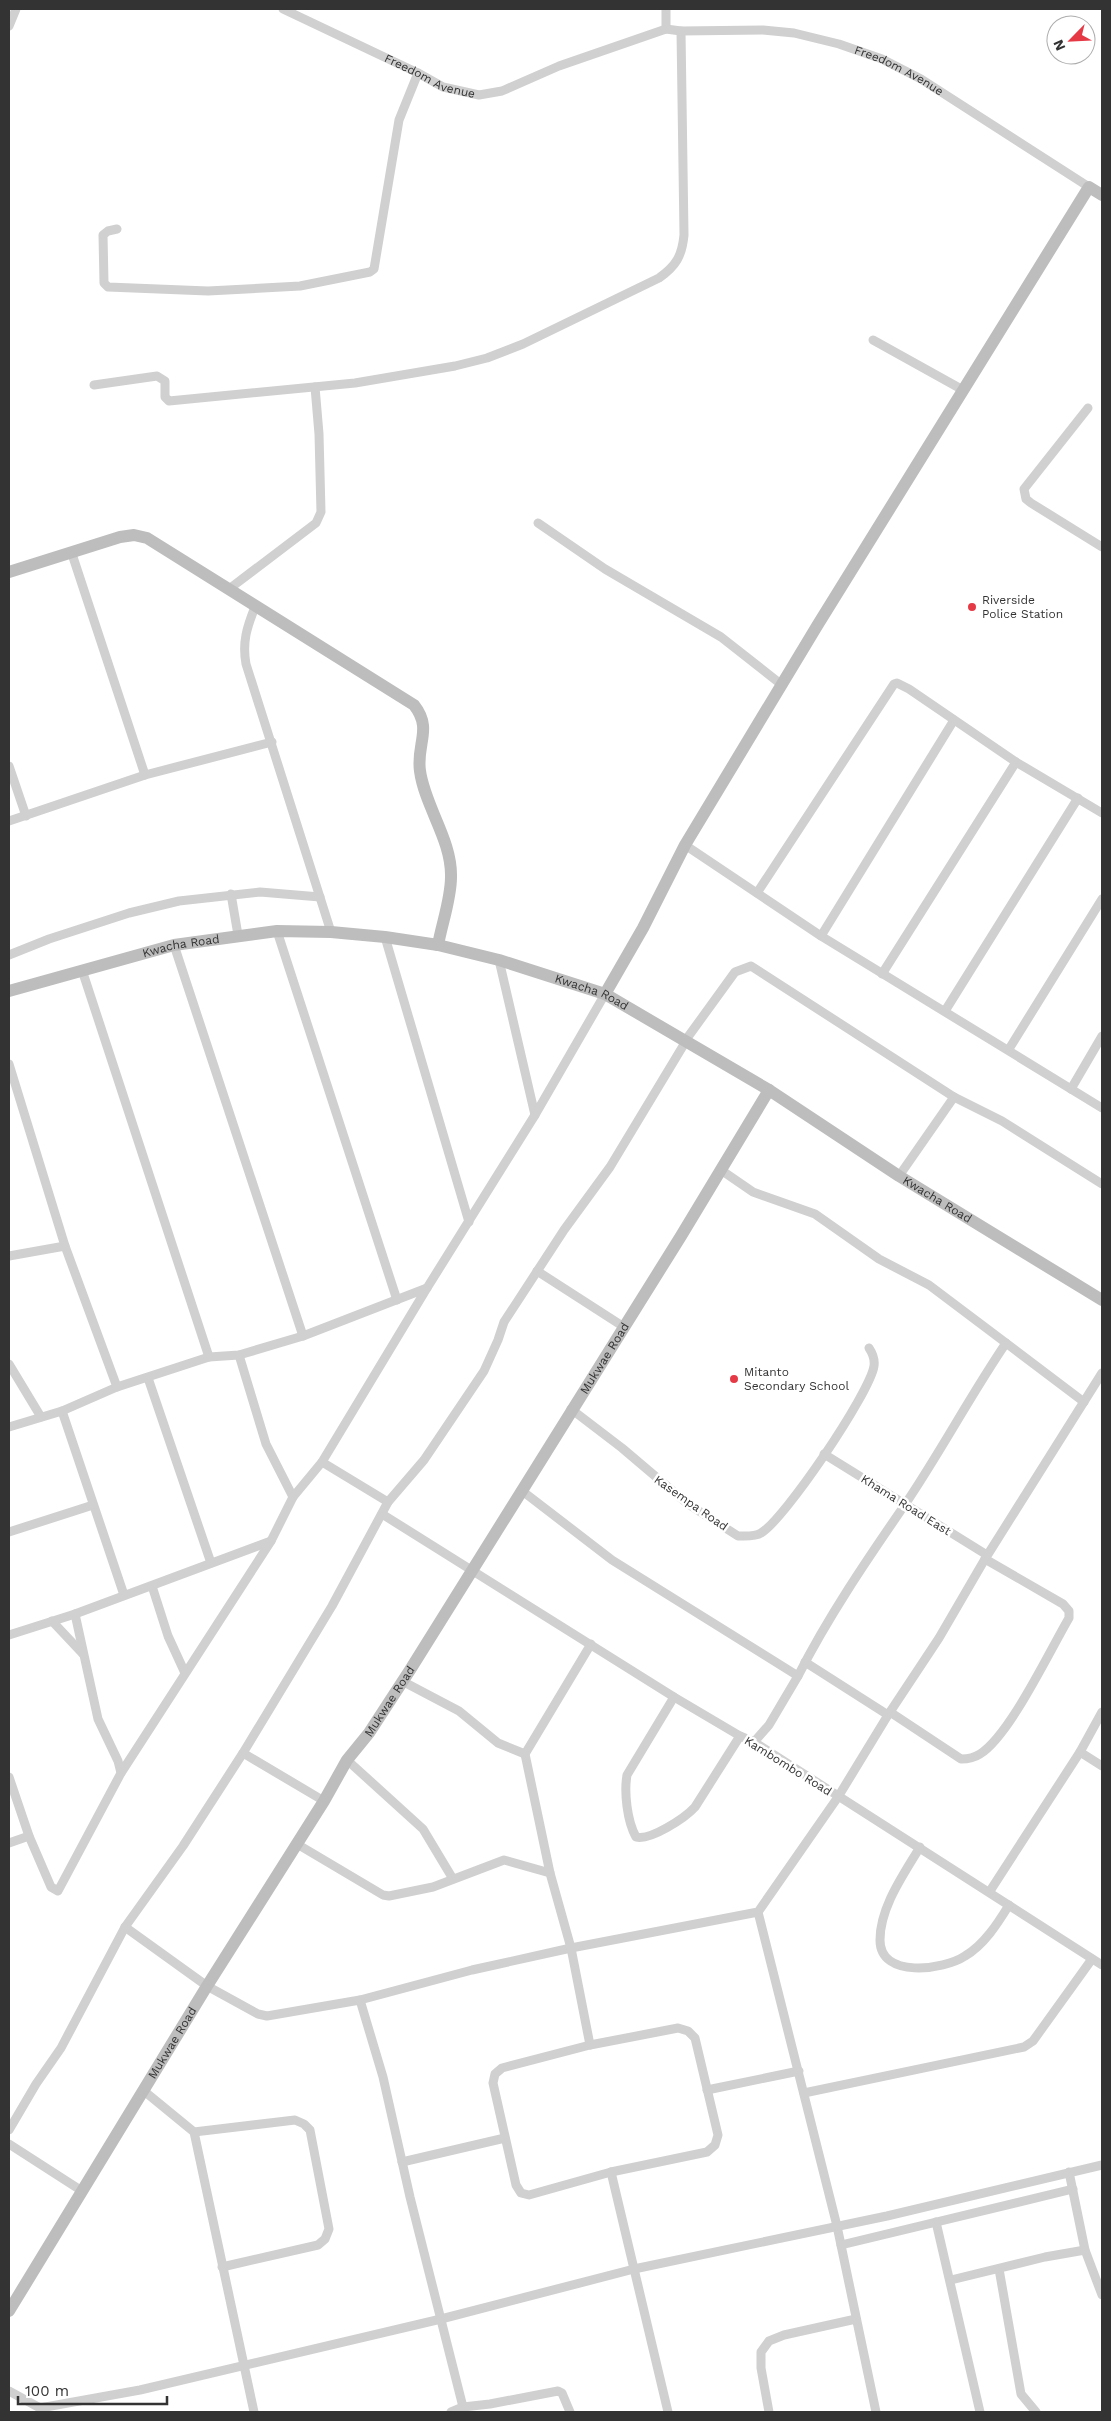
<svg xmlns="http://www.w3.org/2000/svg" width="1111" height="2421" viewBox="0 0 1111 2421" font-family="'Work Sans',sans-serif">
	<rect width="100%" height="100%" fill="#fff"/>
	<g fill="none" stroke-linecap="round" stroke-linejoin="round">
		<g stroke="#d0d0d0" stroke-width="9">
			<path id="s1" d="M283 9 418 73 443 87 479 95 502 91 559 66 666 29 681 31 763 30 794 33 839 44 882 59 921 79 1089 187"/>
			<path d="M666 9V29"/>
			<path d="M9 26 16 9"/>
			<path d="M117 229 108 231 103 235 104 283 108 287 208 291 300 286 370 272 374 269 399 120 418 73"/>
			<path d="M873 340 963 390"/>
			<path d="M94 385 157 376 165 381V397L169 401 355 383 455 366 487 358 523 344 659 278C676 266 682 256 684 235L681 31"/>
			<path d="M1088 408 1024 489 1026 499 1031 503 1102 547"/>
			<path d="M538 523 605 569 721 637 782 685"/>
			<path d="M72 554 145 775"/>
			<path d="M229 589 316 523 321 512 319 434 315 387"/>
			<path d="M255 607C247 627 242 642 246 664L331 932"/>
			<path d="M9 766 26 816"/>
			<path d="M9 821 145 775 272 742"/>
			<path d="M685 845 821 936 1102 1108"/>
			<path d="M757 893 894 684 897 683 909 689 1016 762 1102 813"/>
			<path d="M231 894 238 935"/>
			<path d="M277 931 397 1300"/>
			<path d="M821 936 954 720"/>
			<path d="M385 937 469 1222"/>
			<path d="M174 945 303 1336"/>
			<path d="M9 955 49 939 129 913 179 901 260 892 320 897"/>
			<path d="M499 960 535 1115"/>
			<path d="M82 970 209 1357"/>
			<path d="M882 974 1016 762"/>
			<path d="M945 1011 1078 798"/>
			<path d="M685 1041 735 972 751 966 954 1097 1002 1121 1102 1184"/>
			<path d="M1009 1049 1102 899"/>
			<path d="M9 1064 65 1246 117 1387"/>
			<path d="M1071 1089 1102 1036"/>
			<path d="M721 1170 753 1192 815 1214 879 1259 929 1285 1006 1343"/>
			<path d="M899 1176 954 1097"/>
			<path d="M9 1256 65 1246"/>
			<path d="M537 1271 624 1327"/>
			<path d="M239 1355 266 1444 293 1497"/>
			<path d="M9 1364 41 1417"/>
			<path d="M148 1378 211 1563"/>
			<path d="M571 1409 622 1448 688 1504 738 1536C745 1536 755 1537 761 1533 784 1520 870 1393 874 1366 875 1359 873 1354 869 1348"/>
			<path d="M62 1411 124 1595"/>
			<path d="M9 1427 62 1411 117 1387 209 1357 239 1355 303 1336 427 1288"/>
			<path d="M824 1454 987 1555"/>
			<path d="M322 1462 388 1502"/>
			<path d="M521 1490 612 1560 798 1676 769 1725 754 1742"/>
			<path d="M382 1514 674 1697 740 1736 754 1742 1102 1965"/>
			<path d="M9 1532 93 1505"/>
			<path d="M152 1586 168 1636 185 1673"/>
			<path d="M75 1614 98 1719 118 1761 121 1773"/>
			<path d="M52 1621 83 1654"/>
			<path d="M9 1635 75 1614 271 1541"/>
			<path d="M805 1662 888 1715"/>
			<path d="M798 1676C828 1617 866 1561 904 1506 940 1453 970 1396 1006 1343L1084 1402"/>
			<path d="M402 1681 459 1711 498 1743 525 1754"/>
			<path d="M674 1697 627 1775C624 1792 627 1821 636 1837 650 1841 685 1818 695 1807L740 1736"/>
			<path d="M890 1712 961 1759C968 1759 974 1758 980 1754 1010 1735 1049 1652 1069 1618V1611L1063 1604 985 1559"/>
			<path d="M1080 1752 1102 1766"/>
			<path d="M243 1753 324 1801"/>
			<path d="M347 1760 423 1829 453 1879"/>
			<path d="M9 1777 29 1836 51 1887 58 1891 121 1773 271 1541 293 1497 322 1462 427 1288 535 1115 605 994"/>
			<path d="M9 1843 29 1836"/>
			<path d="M297 1844 383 1895 389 1896 433 1887 504 1860 550 1873"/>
			<path d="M920 1847C904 1874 880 1907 880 1940 880 1979 944 1970 965 1956 984 1945 998 1923 1009 1905"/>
			<path d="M990 1891 1080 1752 1102 1712"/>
			<path d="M758 1912 837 2226 876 2412"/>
			<path d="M125 1927 207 1986 258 2014 267 2016 360 2000 472 1970 571 1948 758 1912 838 1797 888 1715 939 1638 985 1559 1102 1373"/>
			<path d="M360 2000 383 2077 410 2197 463 2407"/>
			<path d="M678 2028 688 2031 695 2038 718 2135 715 2145 707 2152 611 2172 529 2195 521 2193 516 2185 493 2083 495 2074 502 2068 590 2045Z"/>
			<path d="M590 2045 571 1948 550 1873 525 1754 591 1644"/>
			<path d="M707 2090 799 2071"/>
			<path d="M144 2091 194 2132 254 2412"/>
			<path d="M804 2093 1024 2047 1033 2041 1092 1959"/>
			<path d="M9 2130 36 2084 61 2048 125 1927 183 1846 243 1753 332 1606 388 1502 424 1460 484 1371 498 1340 504 1322 564 1230 610 1167 686 1041"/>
			<path d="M194 2132 295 2120 304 2124 310 2130 329 2229 325 2239 318 2245 222 2267"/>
			<path d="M9 2144 82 2191"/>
			<path d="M402 2162 505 2138"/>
			<path d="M611 2172 668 2412"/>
			<path d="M1069 2172 1085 2250 1102 2295"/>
			<path d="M936 2222 980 2412"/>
			<path d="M841 2245 1073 2189"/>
			<path d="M999 2269 1021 2394 1036 2412"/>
			<path d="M951 2280 1045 2257 1085 2250"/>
			<path d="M9 2391 40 2408 140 2390 441 2319 634 2269 887 2216 1102 2165"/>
			<path d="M451 2412 463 2407 490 2404 558 2391 562 2393 570 2412"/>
			<path d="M769 2412 761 2368V2352L769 2341 784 2335 856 2319"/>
		</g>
		<g stroke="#bdbdbd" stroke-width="12">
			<path d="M9 572 120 537 134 535 147 538 414 705C433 729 416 744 420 771 425 807 452 840 451 877 451 899 442 923 438 945"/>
			<path id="s2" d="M9 991 174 945 277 931 331 932 385 937 438 945 499 960 605 994 769 1090 899 1176 1102 1300"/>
			<path d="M605 994 643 928 685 845 817 626 1089 187 1102 195"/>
			<path id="s3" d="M9 2311 207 1986 324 1801 347 1760 369 1733 410 1670 681 1236 769 1090"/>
		</g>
	</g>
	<g fill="#e63946" stroke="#fff" stroke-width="2">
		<circle cx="972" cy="607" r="5"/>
		<circle cx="734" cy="1379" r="5"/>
	</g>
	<g text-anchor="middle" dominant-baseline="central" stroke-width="5" stroke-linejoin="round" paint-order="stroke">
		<g font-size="12" fill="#333" stroke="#fff">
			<text stroke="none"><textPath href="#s1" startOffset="654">Freedom Avenue</textPath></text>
			<text stroke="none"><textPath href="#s1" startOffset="162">Freedom Avenue</textPath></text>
			<text stroke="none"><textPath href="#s2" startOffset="178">Kwacha Road</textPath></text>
			<text stroke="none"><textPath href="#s2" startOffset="598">Kwacha Road</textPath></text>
			<text stroke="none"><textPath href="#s2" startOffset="1002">Kwacha Road</textPath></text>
			<text stroke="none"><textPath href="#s3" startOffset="1124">Mukwae Road</textPath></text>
			<text transform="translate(691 1503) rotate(35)">Kasempa Road</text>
			<text transform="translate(906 1505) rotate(32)">Khama Road East</text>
			<text stroke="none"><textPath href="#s3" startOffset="719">Mukwae Road</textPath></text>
			<text transform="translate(788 1766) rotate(32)">Kambombo Road</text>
			<text stroke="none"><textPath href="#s3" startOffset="314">Mukwae Road</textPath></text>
		</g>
		<g font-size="12" fill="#333" stroke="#fff" text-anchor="start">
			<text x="982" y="600">Riverside<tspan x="982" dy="14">Police Station</tspan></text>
			<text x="744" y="1372">Mitanto<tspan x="744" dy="14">Secondary School</tspan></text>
		</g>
	</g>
	<rect width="1111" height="2421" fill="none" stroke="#333333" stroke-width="20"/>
	<g transform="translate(1071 40) rotate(246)"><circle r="24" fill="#ffffff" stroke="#adadad"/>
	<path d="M0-4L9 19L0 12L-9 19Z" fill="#e63946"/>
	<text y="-8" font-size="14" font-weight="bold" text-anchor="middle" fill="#333333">N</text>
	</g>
	<path d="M18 2396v8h149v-8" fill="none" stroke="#333333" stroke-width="2.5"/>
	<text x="25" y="2396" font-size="15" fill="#333333" stroke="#ffffff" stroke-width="4" paint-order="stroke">100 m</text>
</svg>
